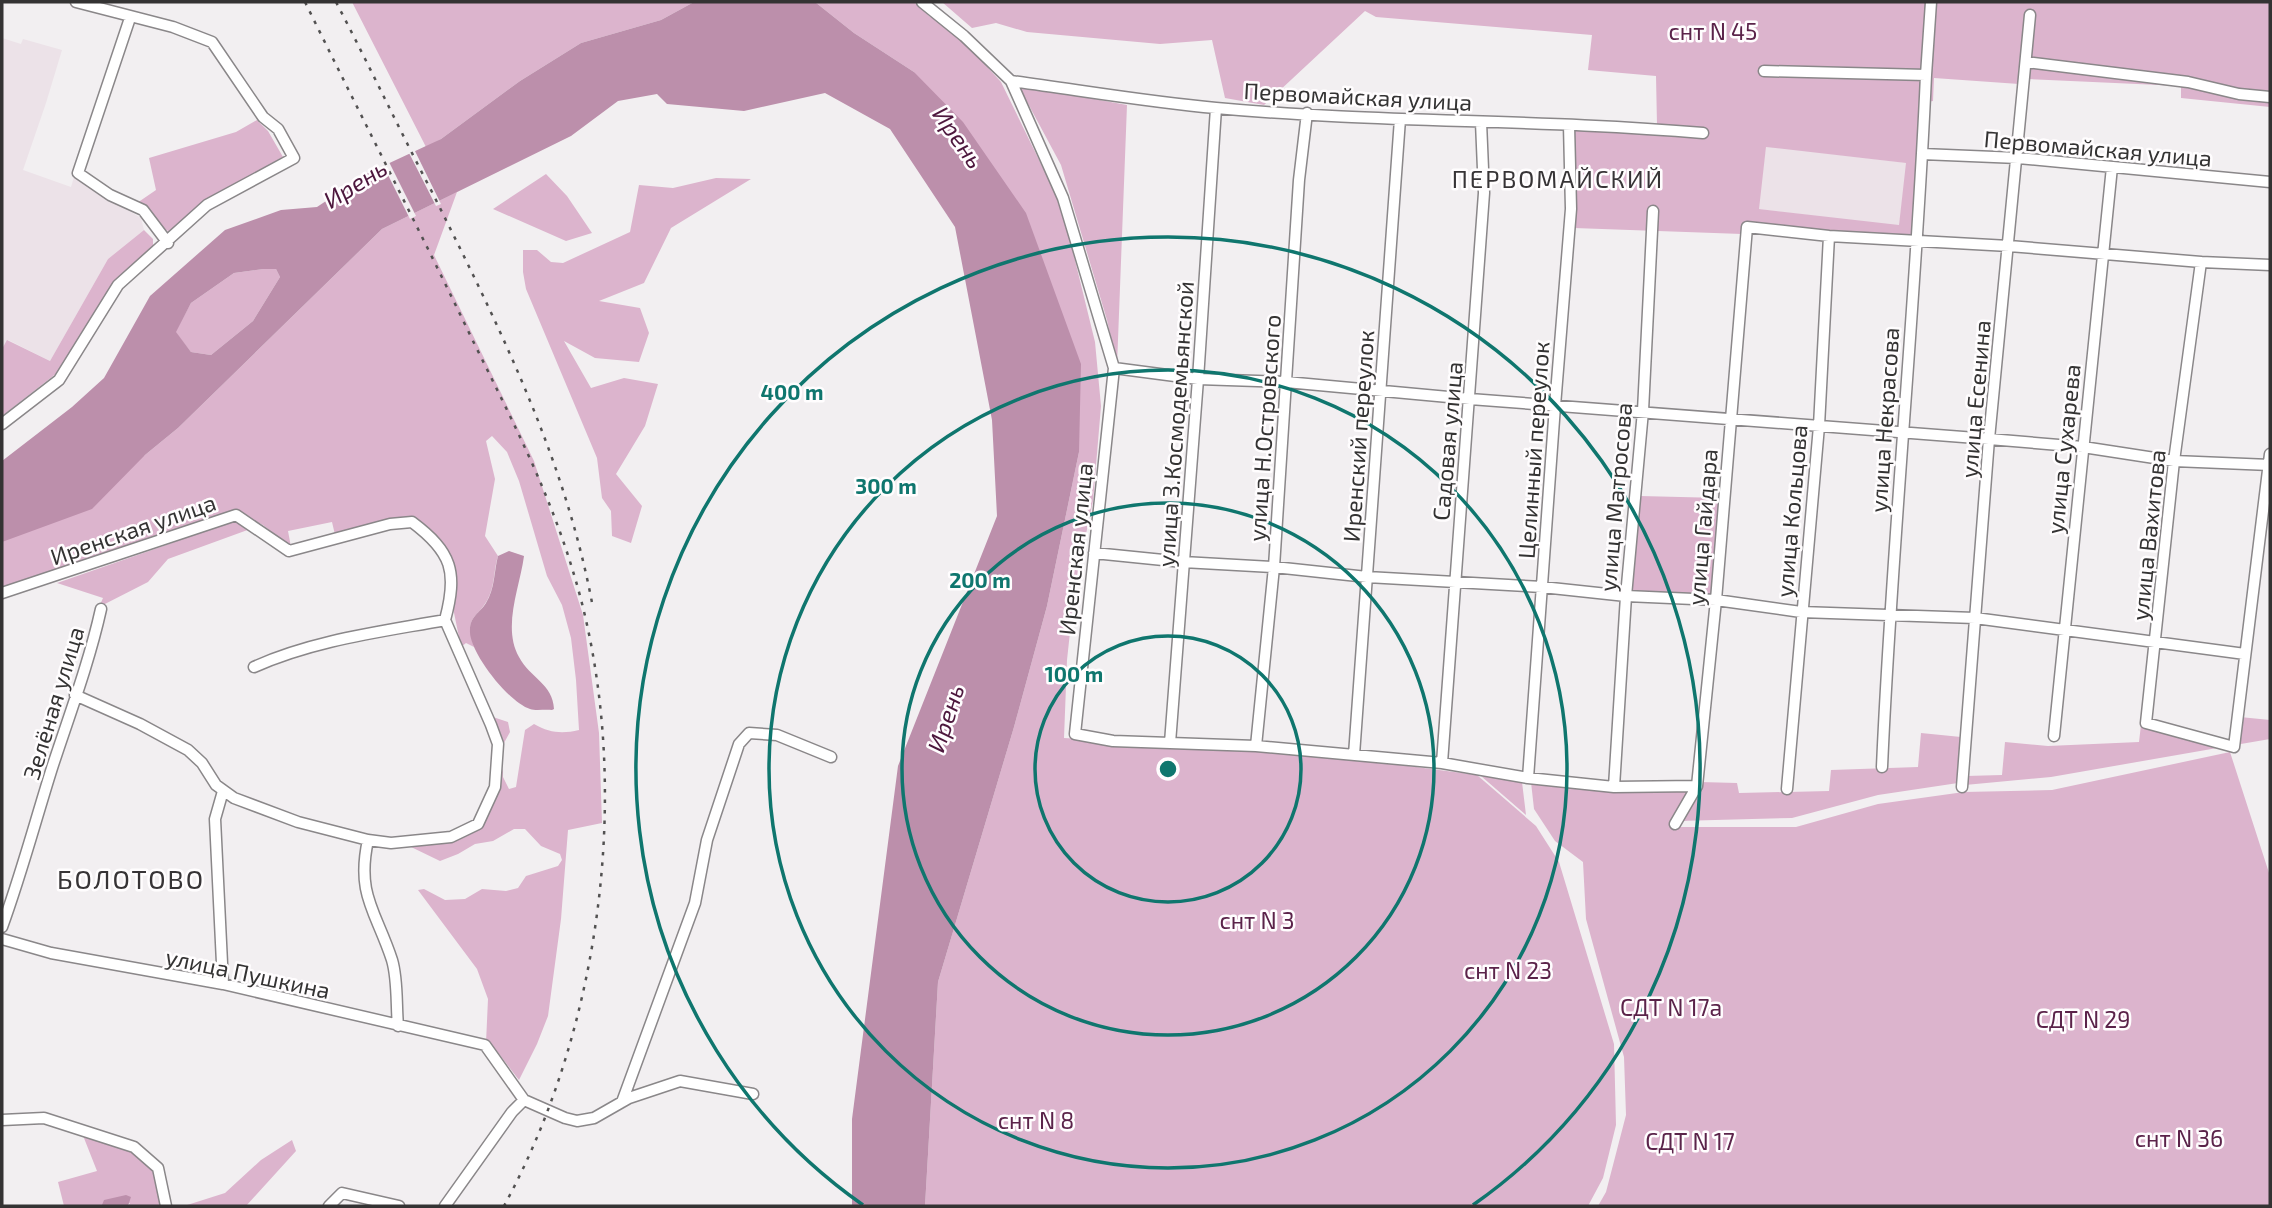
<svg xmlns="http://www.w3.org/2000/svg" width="2272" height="1208" viewBox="0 0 2272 1208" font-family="'Exo 2',sans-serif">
	<rect width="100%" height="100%" fill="#f2eff1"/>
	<path fill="#ece2e8" d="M2 38 21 44 23 39 62 50 46 103 23 170 71 187 74 177 141 218 144 230 108 259 50 361 8 340 2 349Z
		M1766 146 1907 163 1899 226 1758 209Z"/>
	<path fill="#dcb4cd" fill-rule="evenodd" d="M352 2H694L661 20 581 43 520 81 441 139 426 147Z
		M815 2H914L929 16 955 32 1001 82 1062 207 1095 342 1101 406 1093 501 1075 586 1067 660 1064 738 1257 749 1355 759 1477 775 1536 826 1559 862 1614 1044 1616 1125 1603 1178 1588 1206H925L938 982 1014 727 1047 606 1079 452 914 72 854 33Z
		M942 2H2270V107L2181 98V86L2028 79 2019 84 1934 78 1933 101 1927 102 1917 240 1829 233 1744 223 1742 234 1574 228 1571 128 1704 130 1657 125 1656 76 1588 70 1592 35 1376 17 1365 11 1264 105 1225 98 1212 40 1160 44 1027 32 996 23 972 28ZM1766 147 1906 163 1899 225 1759 209Z
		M1018 85 1127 105 1117 366 1107 320 1061 165Z
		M257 120 268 131 283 157 208 199 170 232C156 226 151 210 137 203L156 190 149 158 236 132Z
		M546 174 567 196 592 233 566 241 493 209Z
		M716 178 751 179 671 228 644 283 599 301 640 308 649 333 639 362 595 358 564 341 591 388 624 378 658 384 645 426 616 474 642 506 631 543 612 536 611 511 602 498 597 458 526 289 523 272V250H537L551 262 563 263 630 232 639 185 673 188Z
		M457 192 434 255 534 461 583 615 599 733 602 823 568 830 561 919 548 1016 537 1044 519 1080 499 1054 486 1043 488 999 477 969 418 890 424 889 445 900 465 899 482 889 506 891 518 888 526 876 558 866 562 860 560 854 541 846 525 829H514L493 841 475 844 458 854 440 861 409 846 479 828 496 795 503 768V777L509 789 516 787 525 730 534 724C550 733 562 734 579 730L576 680 571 638 562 605 547 576 519 481 507 452 492 436 486 441 495 479 485 536 498 556C494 568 495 581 490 594 480 620 463 612 474 647L466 643 461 647 452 603 454 576 412 519 336 539 332 522 288 531 291 547 263 525 237 511 2 592V542L145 455 178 428 382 229Z
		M144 230 153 239V248L115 281 57 373 2 416V349L7 340 50 361 108 259Z
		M264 269H276L280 277 253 321 211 355 191 352 175 332 191 303 234 273Z
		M1640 496 1721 498 1713 596 1630 593Z
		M236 518 253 528 168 559 148 582 99 607 103 598 57 583 172 543Z
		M493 717 508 722 510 732 504 743Z
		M2240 717 2270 720V739L2235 745Z
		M2141 725 2223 747 2051 777 1965 785 1966 776 2002 775 2005 742 2048 746 2139 742Z
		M1921 733 1961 737 1958 783 1878 795 1792 818 1678 821 1700 782 1737 783 1739 793 1829 791 1831 770 1918 767Z
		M2230 752 2270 876V1206H1598L1606 1192 1626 1115 1624 1057 1586 919 1583 862 1555 841 1534 809 1531 782 1615 790 1690 791 1678 827H1796L1878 804 1964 792 2052 790Z
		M1481 776 1522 782 1526 815Z
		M82 1133 129 1151 153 1170 162 1204 161 1206H128L130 1203 102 1206H64L58 1182 97 1171Z
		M292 1140 296 1151 246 1206H184L225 1193 261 1160Z"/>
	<path fill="#bc8fab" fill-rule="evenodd" d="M694 2H815L854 33 914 72 963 122 1026 213 1081 364 1079 452 1047 606 1014 727 938 982 925 1206H852V1119L898 766 997 516 992 420 955 227 890 129 825 93 744 111 667 104 657 94 618 101 571 136 382 229 178 428 145 455 92 509 2 542V461L72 407 104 378 150 296 225 230 281 210 317 207 368 173 441 139 520 81 581 43 661 20ZM264 269H276L280 277 253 321 211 355 191 352 176 332 191 303 234 273Z
		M509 551 524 556C520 587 502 627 519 657 530 678 553 684 554 709L552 710C545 709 536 711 530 709 509 703 468 651 470 630 470 616 480 613 486 603 495 589 494 571 498 556Z
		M126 1195 131 1197 128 1206 102 1205 104 1200Z"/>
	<path fill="#f2eff1" d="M414 149 441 204 436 206 408 151Z
		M388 160 416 216 410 219 382 163Z"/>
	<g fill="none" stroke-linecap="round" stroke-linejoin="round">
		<g stroke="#8a8789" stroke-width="13">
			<path id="minor" d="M922 2 964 36 1011 81 1063 198 1114 368 1075 734 1113 741 1256 746 1442 763 1528 778 1614 787 1697 786
				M130 18 78 173 110 195 143 210 168 243
				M2026 62 2188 82 2239 94 2270 97
				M1764 71 1926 75 1931 2
				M1011 81C1079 90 1148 102 1216 108 1378 123 1541 119 1703 133
				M1922 154 2018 158 2270 182
				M2201 262 2174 461 2146 723 2234 747 2270 454
				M1114 368 1198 379 1286 382 1470 399 1989 439 2083 447 2174 461 2270 465
				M2 424 59 380 118 285 207 205 294 158 278 129 263 117 212 42 173 27 76 2
				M1094 553 1183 562 1274 567 1367 577 1542 587 1626 596 1716 600 1801 612 1975 618 2245 654
				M2 593 236 515 289 551 390 524 412 522C452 552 458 572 445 620L491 725 498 744 495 787 478 824 451 837 391 843 368 840 298 822 234 798 216 785 202 763 188 750 140 724 75 695
				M254 667C314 640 380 632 445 620
				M2054 736 2112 167
				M1170 743 1198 379 1216 108
				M1256 746 1274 567 1299 180 1307 113
				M1354 755 1400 119
				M1442 763 1484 193 1481 122
				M1882 767C1892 536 1916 306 1926 75
				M1528 778 1555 406 1571 209 1569 125
				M1614 787 1626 596 1643 411 1653 211
				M1962 787 1989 439 2030 15
				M1787 789 1819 426 1829 236
				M1675 824 1697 786 1716 600 1747 227 1829 236 2009 246 2201 262 2270 265
				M368 840C356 895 376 911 392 960 398 980 396 1005 398 1026
				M2 927C21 875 35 822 52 768 69 716 89 663 101 609
				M2 939 51 953 223 984 485 1045 524 1100 565 1118 577 1121 594 1118 629 1098 680 1081 753 1094
				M223 984 215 819 223 791
				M622 1102 695 903 707 840 739 744 749 733 777 735 831 757
				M2 1120 44 1118 134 1147 158 1168 166 1206
				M329 1206 342 1193 399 1206
				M445 1206 512 1112 524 1100"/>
		</g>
		<use href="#minor" stroke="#fff" stroke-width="10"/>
		<path stroke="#525151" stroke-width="2.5" stroke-dasharray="3.5 7" stroke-linecap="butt" d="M305 2C361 116 419 229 474 343 510 416 548 489 572 568 635 770 605 1021 504 1206
			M336 2C369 65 399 129 432 192 499 326 566 460 593 608"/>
	</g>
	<g fill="none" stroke="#0f766e" stroke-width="3.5">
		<circle cx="1168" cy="769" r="133"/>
		<circle cx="1168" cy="769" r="266"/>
		<circle cx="1168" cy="769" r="399"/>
		<path d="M863 1205A532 532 0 1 1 1473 1205"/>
	</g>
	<g text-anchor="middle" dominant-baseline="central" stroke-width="5" stroke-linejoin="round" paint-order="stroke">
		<g font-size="23" fill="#5b234a" stroke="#fffdfe">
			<text x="1713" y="31">снт N 45</text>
			<text x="1257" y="920">снт N 3</text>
			<text x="1508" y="970">снт N 23</text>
			<text x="1671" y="1007">СДТ N 17а</text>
			<text x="2083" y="1019">СДТ N 29</text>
			<text x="1036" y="1120">снт N 8</text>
			<text x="2179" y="1138">снт N 36</text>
			<text x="1690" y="1141">СДТ N 17</text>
		</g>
		<g font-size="23" fill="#343333" stroke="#fffdfe">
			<text transform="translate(1358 96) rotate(3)">Первомайская улица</text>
			<text transform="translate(2098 148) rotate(5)">Первомайская улица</text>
			<text transform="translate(1975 399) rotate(-85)">улица Есенина</text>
			<text transform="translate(1884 420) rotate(-86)">улица Некрасова</text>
			<text transform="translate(1175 424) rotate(-86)">улица З.Космодемьянской</text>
			<text transform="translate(1264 428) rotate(-86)">улица Н.Островского</text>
			<text transform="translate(1358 436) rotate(-86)">Иренский переулок</text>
			<text transform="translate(1447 441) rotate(-85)">Садовая улица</text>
			<text transform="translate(2063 449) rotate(-84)">улица Сухарева</text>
			<text transform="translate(1533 450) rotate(-86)">Целинный переулок</text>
			<text transform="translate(1615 497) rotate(-85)">улица Матросова</text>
			<text transform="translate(1791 511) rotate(-85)">улица Кольцова</text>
			<text transform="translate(1702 527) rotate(-85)">улица Гайдара</text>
			<text transform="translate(133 529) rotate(-19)">Иренская улица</text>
			<text transform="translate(2148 535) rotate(-84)">улица Вахитова</text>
			<text transform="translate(1075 549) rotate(-84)">Иренская улица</text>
			<text transform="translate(53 703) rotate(-73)">Зелёная улица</text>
			<text transform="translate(248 973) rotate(12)">улица Пушкина</text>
		</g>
		<g font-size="24" font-style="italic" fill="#4d173d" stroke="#fffdfe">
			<text transform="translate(959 137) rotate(55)">Ирень</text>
			<text transform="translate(355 183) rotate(-32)">Ирень</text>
			<text transform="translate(945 718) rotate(-72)">Ирень</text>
		</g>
		<g font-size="24" letter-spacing="2" fill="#373436" stroke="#fffdfe">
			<text x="1558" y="178">ПЕРВОМАЙСКИЙ</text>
		</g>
		<g font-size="26" letter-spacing="2" fill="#373436" stroke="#fffdfe">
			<text x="131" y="878">БОЛОТОВО</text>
		</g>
	</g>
	<circle cx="1168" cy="769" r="10" fill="#0f766e" stroke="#fffdfe" stroke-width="3.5"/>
	<g font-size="21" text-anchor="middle" font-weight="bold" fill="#0f766e" stroke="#fffdfe" stroke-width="5" stroke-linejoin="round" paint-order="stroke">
		<text x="792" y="400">400 m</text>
		<text x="886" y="494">300 m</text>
		<text x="980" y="588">200 m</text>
		<text x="1074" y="682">100 m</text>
	</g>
	<rect width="2272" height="1208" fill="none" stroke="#343333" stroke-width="7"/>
</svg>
